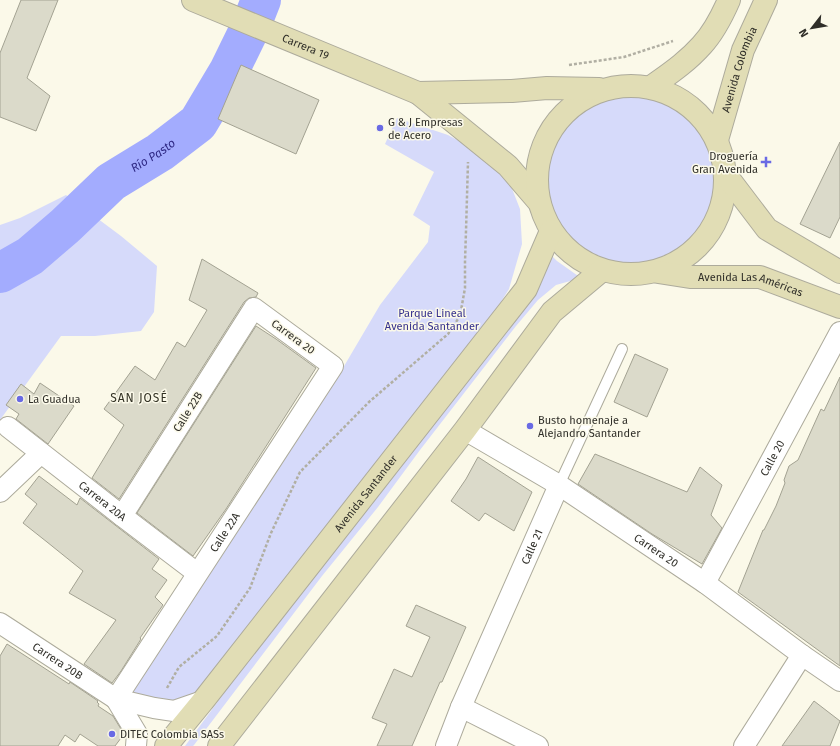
<svg xmlns="http://www.w3.org/2000/svg" width="840" height="746" viewBox="0 0 840 746" font-family="'Fira Sans',sans-serif">
	<rect width="100%" height="100%" fill="#fbf9e9"/>
	<path fill="#d6dafa" d="M538 180a92 92 0 1 1 184 0a92 92 0 1 1-184 0Z
		M397 118 448 135 485 155 509 181 520 209 522 244 509 289 474 345 203 694 175 707 131 694 340 373 380 305 428 242 430 226 413 215 434 172 385 144Z
		M66 195 121 236 157 266 154 312 141 331 95 336H61L0 420V225L20 218Z
		M546 250 557 261 581 278 556 285 538 300 516 326 420 450 378 507 322 576 194 745 193 746H185L279 619Z"/>
	<g fill="none" stroke-linecap="round" stroke-linejoin="round">
		<path stroke="#a3acfe" stroke-width="40" id="s1" d="M0 273 30 256 65 226 111 182 160 152 198 123 229 71 250 28 261 0"/>
	</g>
	<path fill="#dbdaca" stroke="#a3a292" d="M21 0H58L27 78 50 96 36 131 0 117V53Z
		M241 65 319 100 296 154 218 119Z
		M840 142V217L830 238 800 224Z
		M202 259 258 293 256 297 249 298 244 302 119 499 92 478 124 425 104 409 135 366 155 380 177 342 185 347 207 310 189 300Z
		M256 326 276 339 316 368 226 509 193 556 137 513Z
		M635 354 668 369 647 417 614 402Z
		M840 377V666L738 592 763 530H764L776 506 785 483 784 480 789 466 798 460 821 409 824 411Z
		M40 383 74 406 48 444 16 419 19 414 6 405 21 384 34 394Z
		M595 454 687 492 700 467 722 485 711 515 722 528 702 564 652 534 578 484Z
		M478 457 532 492 514 531 485 513 479 521 451 501 466 479Z
		M39 476 77 505 80 498 159 559 152 569 167 580 155 597 163 605 140 638 141 639 121 671 112 683 84 664 116 620 69 593 83 571 47 542 23 523 37 504 25 494Z
		M416 605 466 627 442 682H440L412 746H377L387 724 372 718 394 669 412 677 430 637 406 626Z
		M7 644 69 684 70 682 98 701 97 702 99 704 98 706 113 716 124 734 115 746H98L80 734 75 742 65 735 58 746H0V656Z
		M814 701 840 721 830 746H782Z"/>
	<g fill="none" stroke-linecap="round" stroke-linejoin="round">
		<g stroke="#adab9c" stroke-width="12">
			<path id="lane" d="M559 485 622 349"/>
		</g>
		<g stroke="#adab9c" stroke-width="22">
			<g id="street">
				<path id="s2" d="M8 427 122 516 197 573"/>
				<path id="s3" d="M465 430 559 485 705 583 802 655 840 681"/>
				<path d="M0 492 41 453"/>
				<path id="s4" d="M705 583 840 332"/>
				<path id="s5" d="M0 623 116 699 154 708 174 711 203 701"/>
				<path id="s6" d="M116 699 333 366 254 308 122 516"/>
				<path d="M116 699 137 734 136 746"/>
				<path d="M461 707 538 746"/>
				<path id="s7" d="M446 746 461 707 559 485"/>
				<path d="M744 746 802 655"/>
			</g>
		</g>
		<g stroke="#adab9c" stroke-width="24">
			<g id="secondary">
				<path id="s8" d="M193 0 418 93 508 166 538 201"/>
				<circle cx="631" cy="180" r="94"/>
				<path d="M651 87C669 74 687 62 702 45 714 32 722 16 729 0"/>
				<path d="M418 93 512 91 547 88 599 89"/>
				<path id="s9" d="M717 140 743 50 766 0"/>
				<path d="M726 175 767 229 840 272"/>
				<path id="s10" d="M658 272 690 277H760L840 307"/>
				<path id="s11" d="M166 746 203 701 526 289 551 231"/>
				<path d="M219 746 465 430 552 312 601 271"/>
			</g>
		</g>
		<path stroke="#b1afa3" stroke-width="2.5" stroke-dasharray="3 2" stroke-linecap="butt" d="M569 65 624 57 673 41
			M167 688 179 667 217 636 250 588 271 533 300 472 369 402 448 334 460 316 465 288V262L466 231 468 162"/>
		<use href="#lane" stroke="#fff" stroke-width="10"/>
		<use href="#street" stroke="#fff" stroke-width="20"/>
		<use href="#secondary" stroke="#e1ddb5" stroke-width="22"/>
	</g>
	<g fill="#696ae4" stroke="#fbf9e9" stroke-width="1.5">
		<circle cx="380" cy="128" r="4"/>
		<path d="M764 156h4v4h4v4h-4v4h-4v-4h-4v-4h4z"/>
		<circle cx="20" cy="399" r="4"/>
		<circle cx="530" cy="426" r="4"/>
		<circle cx="112" cy="734" r="4"/>
	</g>
	<g text-anchor="middle" dominant-baseline="central" stroke-width="3" stroke-linejoin="round" paint-order="stroke">
		<g font-size="11" fill="#2f2e28" stroke="#fbf9e9">
			<text stroke="none"><textPath href="#s8" startOffset="122">Carrera 19</textPath></text>
			<text stroke="none"><textPath href="#s9" startOffset="74">Avenida Colombia</textPath></text>
			<text stroke="none"><textPath href="#s10" startOffset="94">Avenida Las Américas</textPath></text>
			<text transform="translate(293 337) rotate(36)">Carrera 20</text>
			<text transform="translate(188 412) rotate(-58)">Calle 22B</text>
			<text stroke="none"><textPath href="#s4" startOffset="142">Calle 20</textPath></text>
			<text stroke="none"><textPath href="#s11" startOffset="322">Avenida Santander</textPath></text>
			<text stroke="none"><textPath href="#s2" startOffset="120">Carrera 20A</textPath></text>
			<text stroke="none"><textPath href="#s6" startOffset="199">Calle 22A</textPath></text>
			<text stroke="none"><textPath href="#s7" startOffset="217">Calle 21</textPath></text>
			<text stroke="none"><textPath href="#s3" startOffset="226">Carrera 20</textPath></text>
			<text stroke="none"><textPath href="#s5" startOffset="69">Carrera 20B</textPath></text>
		</g>
		<g font-size="11" fill="#2f2e28" stroke="#fbf9e9" text-anchor="start">
			<text x="388" y="122">G &amp; J Empresas<tspan x="388" dy="13">de Acero</tspan></text>
			<text x="758" y="156" text-anchor="end">Droguería<tspan x="758" dy="13">Gran Avenida</tspan></text>
			<text x="28" y="399">La Guadua</text>
			<text x="538" y="420">Busto homenaje a<tspan x="538" dy="13">Alejandro Santander</tspan></text>
			<text x="120" y="734">DITEC Colombia SASs</text>
		</g>
		<g font-size="11" fill="#35308d" stroke="#fbf9e9">
			<text x="432" y="313">Parque Lineal<tspan x="432" dy="13">Avenida Santander</tspan></text>
		</g>
		<g font-size="12" font-style="italic" fill="#2f2985" stroke="#fbf9e9">
			<text stroke="none"><textPath href="#s1" startOffset="194">Río Pasto</textPath></text>
		</g>
		<g font-size="12" letter-spacing="1" fill="#323124" stroke="#fbf9e9">
			<text x="139" y="398">SAN JOSÉ</text>
		</g>
	</g>
	<g transform="translate(812 28) rotate(239)" stroke="#fbf9e9" stroke-width="3" paint-order="stroke">
	<path d="M0-3L7 15L0 10L-7 15Z" fill="#2f2e28"/>
	<text y="-6" font-size="11" font-weight="bold" text-anchor="middle" fill="#2f2e28">N</text>
	</g>
</svg>
